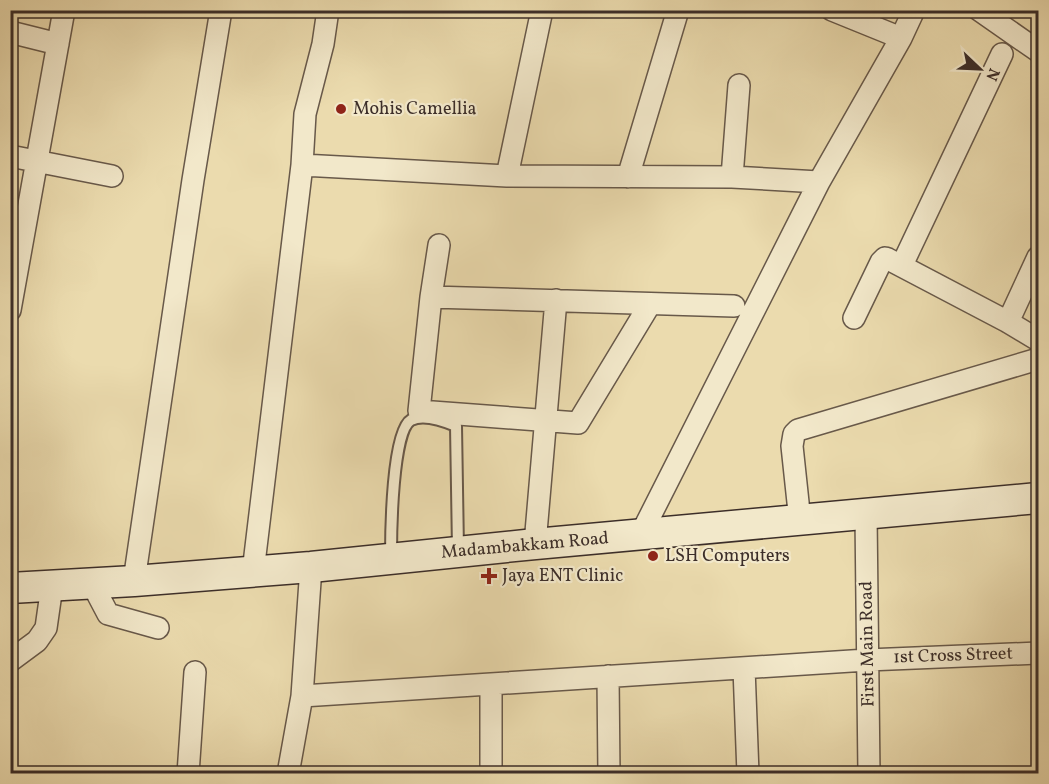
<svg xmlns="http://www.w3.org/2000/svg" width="1049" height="784" viewBox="0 0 1049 784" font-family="Vollkorn,serif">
	<rect width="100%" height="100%" fill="#ebdbae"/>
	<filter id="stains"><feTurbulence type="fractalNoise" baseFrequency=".00333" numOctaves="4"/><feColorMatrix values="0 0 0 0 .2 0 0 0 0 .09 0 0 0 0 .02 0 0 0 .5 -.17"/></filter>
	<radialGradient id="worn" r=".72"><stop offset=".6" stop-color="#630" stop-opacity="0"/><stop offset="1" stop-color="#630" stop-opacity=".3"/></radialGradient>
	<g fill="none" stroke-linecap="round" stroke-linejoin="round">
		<g stroke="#68594a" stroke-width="14">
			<path id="lane" d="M391 556C391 533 392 431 411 420 423 414 444 421 456 426L458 549"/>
		</g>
		<g stroke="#68594a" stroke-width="24">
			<path id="street" d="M832 10 901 38 914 10
				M979 10 1038 51
				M10 32 58 44
				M10 156 112 176
				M302 165 507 176 732 177 819 182
				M507 176 542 10
				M628 177 678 10
				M732 177 739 85
				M902 265 1002 54
				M431 297 439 245
				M650 304 578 423 419 411 431 297 734 306
				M10 310 64 10
				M854 318 881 262 885 258 888 259 1008 322 1038 340
				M1008 322 1038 257
				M866 515 869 774
				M800 521 792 446 794 434 798 430 1038 359
				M640 536 819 182 901 38
				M535 544 556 300
				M253 572 302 165 305 114 323 44 328 10
				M134 581 193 180 221 10
				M97 584 98 595 108 614 158 628
				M10 661 37 641 46 628 52 586
				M744 668 748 774
				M608 676 609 774
				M302 696 867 660 1038 653
				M188 774 195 672
				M288 774 302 696 311 567
				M491 774V684"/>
		</g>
		<g stroke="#3c2e29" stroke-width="33">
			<path id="secondary" d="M10 588 134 581 311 567 535 544 1038 498"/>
		</g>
		<use href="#lane" stroke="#f2e8ca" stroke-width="10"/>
		<use href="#street" stroke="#f2e8ca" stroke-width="21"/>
		<use href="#secondary" stroke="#f2e8ca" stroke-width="30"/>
	</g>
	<g fill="#8f2418" stroke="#f2e8ca" stroke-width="2">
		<circle cx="341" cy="109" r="6"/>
		<circle cx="653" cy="556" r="6"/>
		<path d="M486 567h6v6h6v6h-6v6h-6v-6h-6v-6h6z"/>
	</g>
	<g text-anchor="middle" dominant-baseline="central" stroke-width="4.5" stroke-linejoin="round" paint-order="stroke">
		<g font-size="18" fill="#3c2e29" stroke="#f2e8ca" text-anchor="start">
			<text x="353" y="109">Mohis Camellia</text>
			<text x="665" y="556">LSH Computers</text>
			<text x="502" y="576">Jaya ENT Clinic</text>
		</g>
		<g font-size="18" fill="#3c2e29" stroke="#f2e8ca">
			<text transform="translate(525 546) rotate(-5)">Madambakkam Road</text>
			<text transform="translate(868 644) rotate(-91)">First Main Road</text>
			<text transform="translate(953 656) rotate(-2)">1st Cross Street</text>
		</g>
	</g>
	<rect width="1049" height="784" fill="none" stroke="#ebdbae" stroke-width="36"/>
	<rect x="12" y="12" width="1025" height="760" fill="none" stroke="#3c2e29" stroke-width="3"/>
	<rect x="18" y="18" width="1013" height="748" fill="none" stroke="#3c2e29" stroke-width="1.5"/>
	<g transform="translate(980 69) rotate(113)" stroke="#f2e8ca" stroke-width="4.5" paint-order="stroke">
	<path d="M0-4.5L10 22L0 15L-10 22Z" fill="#3c2e29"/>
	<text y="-9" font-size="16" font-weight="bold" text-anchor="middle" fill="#3c2e29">N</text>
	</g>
	<rect width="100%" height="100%" filter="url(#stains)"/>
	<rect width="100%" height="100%" fill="url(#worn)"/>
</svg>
